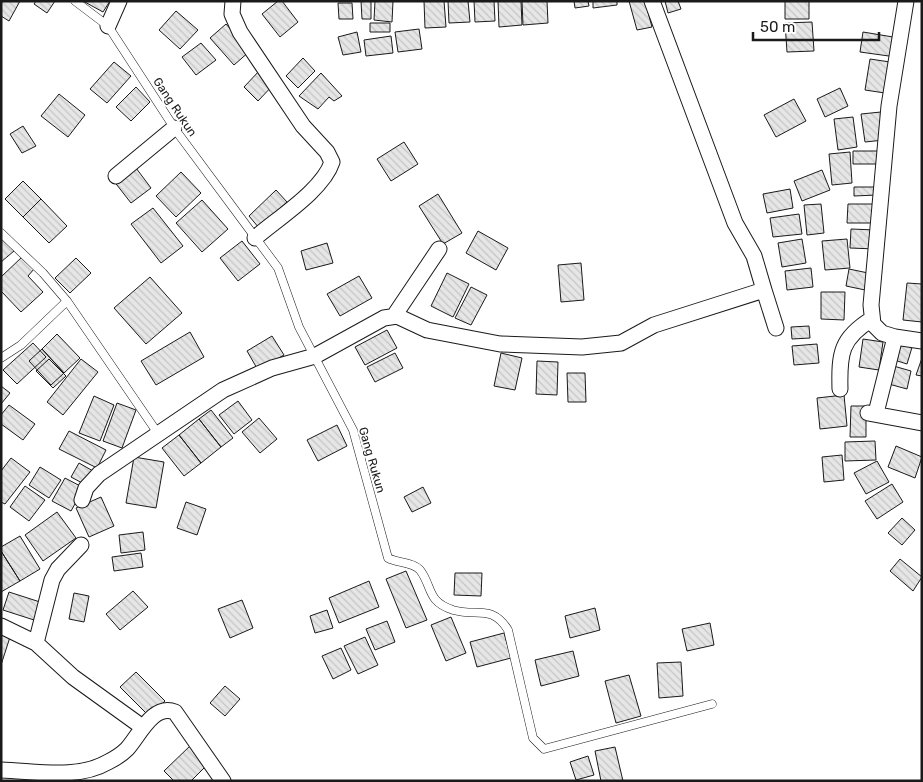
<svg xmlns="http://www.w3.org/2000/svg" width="923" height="782" viewBox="0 0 923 782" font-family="Rubik,sans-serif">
	<defs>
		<pattern id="building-back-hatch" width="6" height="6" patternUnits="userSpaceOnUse" patternTransform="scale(1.25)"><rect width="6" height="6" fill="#e6e6e6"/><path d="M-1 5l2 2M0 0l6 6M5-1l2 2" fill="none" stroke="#c5c5c5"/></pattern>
	</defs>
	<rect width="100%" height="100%" fill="#fff"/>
	<path fill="url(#building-back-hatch)" stroke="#1a1a1a" d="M1 1H20L9 21 1 16Z
		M36 1H55L47 13 34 4Z
		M83 1H110L103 12Z
		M278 1H282L298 22 280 37 262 14Z
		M361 1H371V19H362Z
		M375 1H393L392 22 374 20Z
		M424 1H444L446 27 425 28Z
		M448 1H468L470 22 449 23Z
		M474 1H494L495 21 475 22Z
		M498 1H521L522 25 499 27Z
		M522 1H547L548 23 523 25Z
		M574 1H588L589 6 575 8Z
		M593 1H617V5L593 8Z
		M629 1H645L652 27 637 30Z
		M665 1H678L681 9 668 13Z
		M785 1H809V19H785Z
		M338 3H352L353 19H339Z
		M176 11 198 30 180 49 159 30Z
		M812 22 814 51 787 52 785 23Z
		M370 23H390V32H370Z
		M226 24 250 51 234 65 210 38Z
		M419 29 422 49 398 52 395 32Z
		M357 32 361 52 343 55 338 37Z
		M863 32 899 38 896 57 860 52Z
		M391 36 393 53 366 56 364 40Z
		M201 43 216 60 196 75 182 57Z
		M303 58 315 71 298 88 286 76Z
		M870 59 890 62 885 93 865 90Z
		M114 62 131 76 107 103 90 89Z
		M260 70 275 83 258 101 244 87Z
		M321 73 342 96 334 101 329 97 318 109 299 96Z
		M136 87 150 102 131 121 116 107Z
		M840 88 848 106 825 117 817 99Z
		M59 94 85 115 68 137 41 116Z
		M794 99 806 121 776 137 764 115Z
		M881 112 884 140 865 142 861 114Z
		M853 117 857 147 838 150 834 119Z
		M23 126 36 146 22 153 10 134Z
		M404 142 418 164 391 181 377 159Z
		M853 151H882V164H853Z
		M850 152 852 183 832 185 829 154Z
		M133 164 151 188 131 203 113 180Z
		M822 170 830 190 802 201 794 181Z
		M181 172 201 193 176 217 156 196Z
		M23 181 41 199 23 217 5 199Z
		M854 187H877V195L854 196Z
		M790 189 793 208 767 213 763 194Z
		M276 190 287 202 259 228 249 216Z
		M438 194 462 233 443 244 419 206Z
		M41 199 67 226 49 243 23 217Z
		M202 200 228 229 202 252 176 223Z
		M821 204 824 233 807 235 804 205Z
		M848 204H877V223H847Z
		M153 208 183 246 161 263 131 224Z
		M799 214 802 234 773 237 770 218Z
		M851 229 876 230V249L850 248Z
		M478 231 508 248 496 270 466 253Z
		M1 237 14 251 1 262Z
		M802 239 806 263 782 267 778 243Z
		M847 239 850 268 825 270 822 241Z
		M242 241 260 264 238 281 220 258Z
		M327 243 333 263 306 270 301 251Z
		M22 257 34 269 28 276 43 292 21 312 1 291V277Z
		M76 258 91 273 70 293 55 278Z
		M581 263 584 300 561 302 558 265Z
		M811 268 813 287 787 290 785 271Z
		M849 269 873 274 870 291 846 286Z
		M447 273 469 284 453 317 431 306Z
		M359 276 372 298 340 316 327 294Z
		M150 277 182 313 146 344 114 308Z
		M907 283 922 284V322L903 320Z
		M471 287 487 295 471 325 455 318Z
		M821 292H845L844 320 821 319Z
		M809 326 810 338 792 339 791 327Z
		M387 330 397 348 365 365 355 347Z
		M190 332 204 357 156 385 141 361Z
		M57 334 80 358 64 373 42 349Z
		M272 336 284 355 258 370 247 351Z
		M863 339 883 342 879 370 859 367Z
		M896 340 913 344 907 364 891 359Z
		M33 343 46 357 17 384 3 370Z
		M817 344 819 363 794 365 792 346Z
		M42 349 64 373 51 385 29 361Z
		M395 353 403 368 375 382 367 367Z
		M501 353 522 358 515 390 494 386Z
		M922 358V376L916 375Z
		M49 359 66 376 53 388 36 371Z
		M81 359 98 372 63 415 47 402Z
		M537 361 558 362 557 395 536 394Z
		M890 365 911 371 907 389 885 383Z
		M567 373H585L586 402H568Z
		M1 386 10 393 1 404Z
		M844 395 847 426 820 429 817 398Z
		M94 396 114 405 100 441 79 433Z
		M238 401 252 420 234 434 219 415Z
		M117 403 136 410 122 448 103 441Z
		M9 405 35 424 23 440 1 424V415Z
		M851 406H866V437H850Z
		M211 410 233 438 221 447 199 419Z
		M259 418 277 439 260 453 242 432Z
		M199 419 221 447 201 463 179 435Z
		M337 425 347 446 318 461 307 440Z
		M69 431 106 450 97 468 59 449Z
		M179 435 201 463 184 476 162 448Z
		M875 441 876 460 845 461V442Z
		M896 446 922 457 915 478 888 467Z
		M842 455 844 480 824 482 822 457Z
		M134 457 164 462 156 508 126 503Z
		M11 458 30 472 5 504 1 502V471Z
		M877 461 889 482 866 494 854 473Z
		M79 463 93 471 86 485 71 477Z
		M40 467 61 480 49 498 29 485Z
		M65 478 84 488 71 511 52 501Z
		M892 484 903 502 877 519 865 501Z
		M25 486 45 500 29 521 10 507Z
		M423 487 431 503 412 512 404 497Z
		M101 497 114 526 89 537 76 508Z
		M186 502 206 509 197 535 177 528Z
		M57 512 76 538 43 561 25 535Z
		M902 518 915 530 902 545 888 533Z
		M143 532 145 550 121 553 119 535Z
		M20 536 40 569 20 581 1 551V547Z
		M1 551 20 581 1 592Z
		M141 553 143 567 114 571 112 557Z
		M900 559 922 577 913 591 890 571Z
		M406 571 427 620 406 628 386 579Z
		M455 573H482L481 596 454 595Z
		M369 581 379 607 339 623 329 598Z
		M133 591 148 607 120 630 106 614Z
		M9 592 40 602 34 620 3 610Z
		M74 593 89 596 84 622 69 619Z
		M242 600 253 628 230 638 218 609Z
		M595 608 600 630 570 638 565 616Z
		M327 610 333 628 315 633 310 616Z
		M451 617 466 653 446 661 431 625Z
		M387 621 395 642 375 650 366 629Z
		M710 623 714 645 687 651 682 629Z
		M1 631 11 634 1 665Z
		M504 633 511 658 477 667 470 642Z
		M365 637 378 665 358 674 344 646Z
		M341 648 351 670 333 679 322 656Z
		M573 651 579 676 541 686 535 660Z
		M681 662 683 696 659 698 657 663Z
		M136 672 165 701 149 716 120 687Z
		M629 675 641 716 616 723 605 681Z
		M225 686 240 699 225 716 210 703Z
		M191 745 209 763 191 781H174L164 771Z
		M615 747 623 781H601L595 751Z
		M588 756 594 775 576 780 570 762Z"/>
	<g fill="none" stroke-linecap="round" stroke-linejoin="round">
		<g stroke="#1a1a1a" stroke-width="9">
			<path id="lane" d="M75 1 108 26 177 132 278 268 299 327 353 430 388 558C397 563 413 562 420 570 433 587 426 601 453 610 477 617 492 604 508 630L533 738 544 749 712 704
				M1 233 43 273 67 301 159 435
				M1 358 21 345 67 301"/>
		</g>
		<g stroke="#1a1a1a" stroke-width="17">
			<path id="street" d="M233 1 232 14 240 32 303 126 327 152 332 162C323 190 278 218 255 238
				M108 26 119 1
				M116 176 174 128
				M764 290 776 328
				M394 316 439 249
				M895 337 922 341
				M840 389C839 353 841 338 872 319
				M868 413 922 423
				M876 413 895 337 882 333 873 324 871 305 889 106 906 1
				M82 500 86 488 99 474 223 390 272 368 315 356 384 318 397 316 427 330 500 344 582 347 621 343 654 325 764 290 754 256 735 223 652 1
				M1 626 36 643 73 677 141 726
				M36 643 52 580 58 569 81 545
				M1 770C36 771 77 780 108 762 114 759 122 754 127 749 139 736 153 703 175 712L223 781"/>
		</g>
		<use href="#lane" stroke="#fff" stroke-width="8"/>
		<use href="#street" stroke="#fff" stroke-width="15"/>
	</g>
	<g text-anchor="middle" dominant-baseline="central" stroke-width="4" stroke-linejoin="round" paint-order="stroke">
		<g font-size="12" fill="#1a1a1a" stroke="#fff">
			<text transform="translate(175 107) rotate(56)">Gang Rukun</text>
			<text transform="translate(372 460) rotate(74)">Gang Rukun</text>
		</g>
	</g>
	<rect width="923" height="782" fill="none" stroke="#1a1a1a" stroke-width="5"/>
	<path d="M753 32v8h126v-8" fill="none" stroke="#1a1a1a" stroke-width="2.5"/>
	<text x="760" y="32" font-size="15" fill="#1a1a1a" stroke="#ffffff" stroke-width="4" paint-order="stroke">50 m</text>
</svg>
